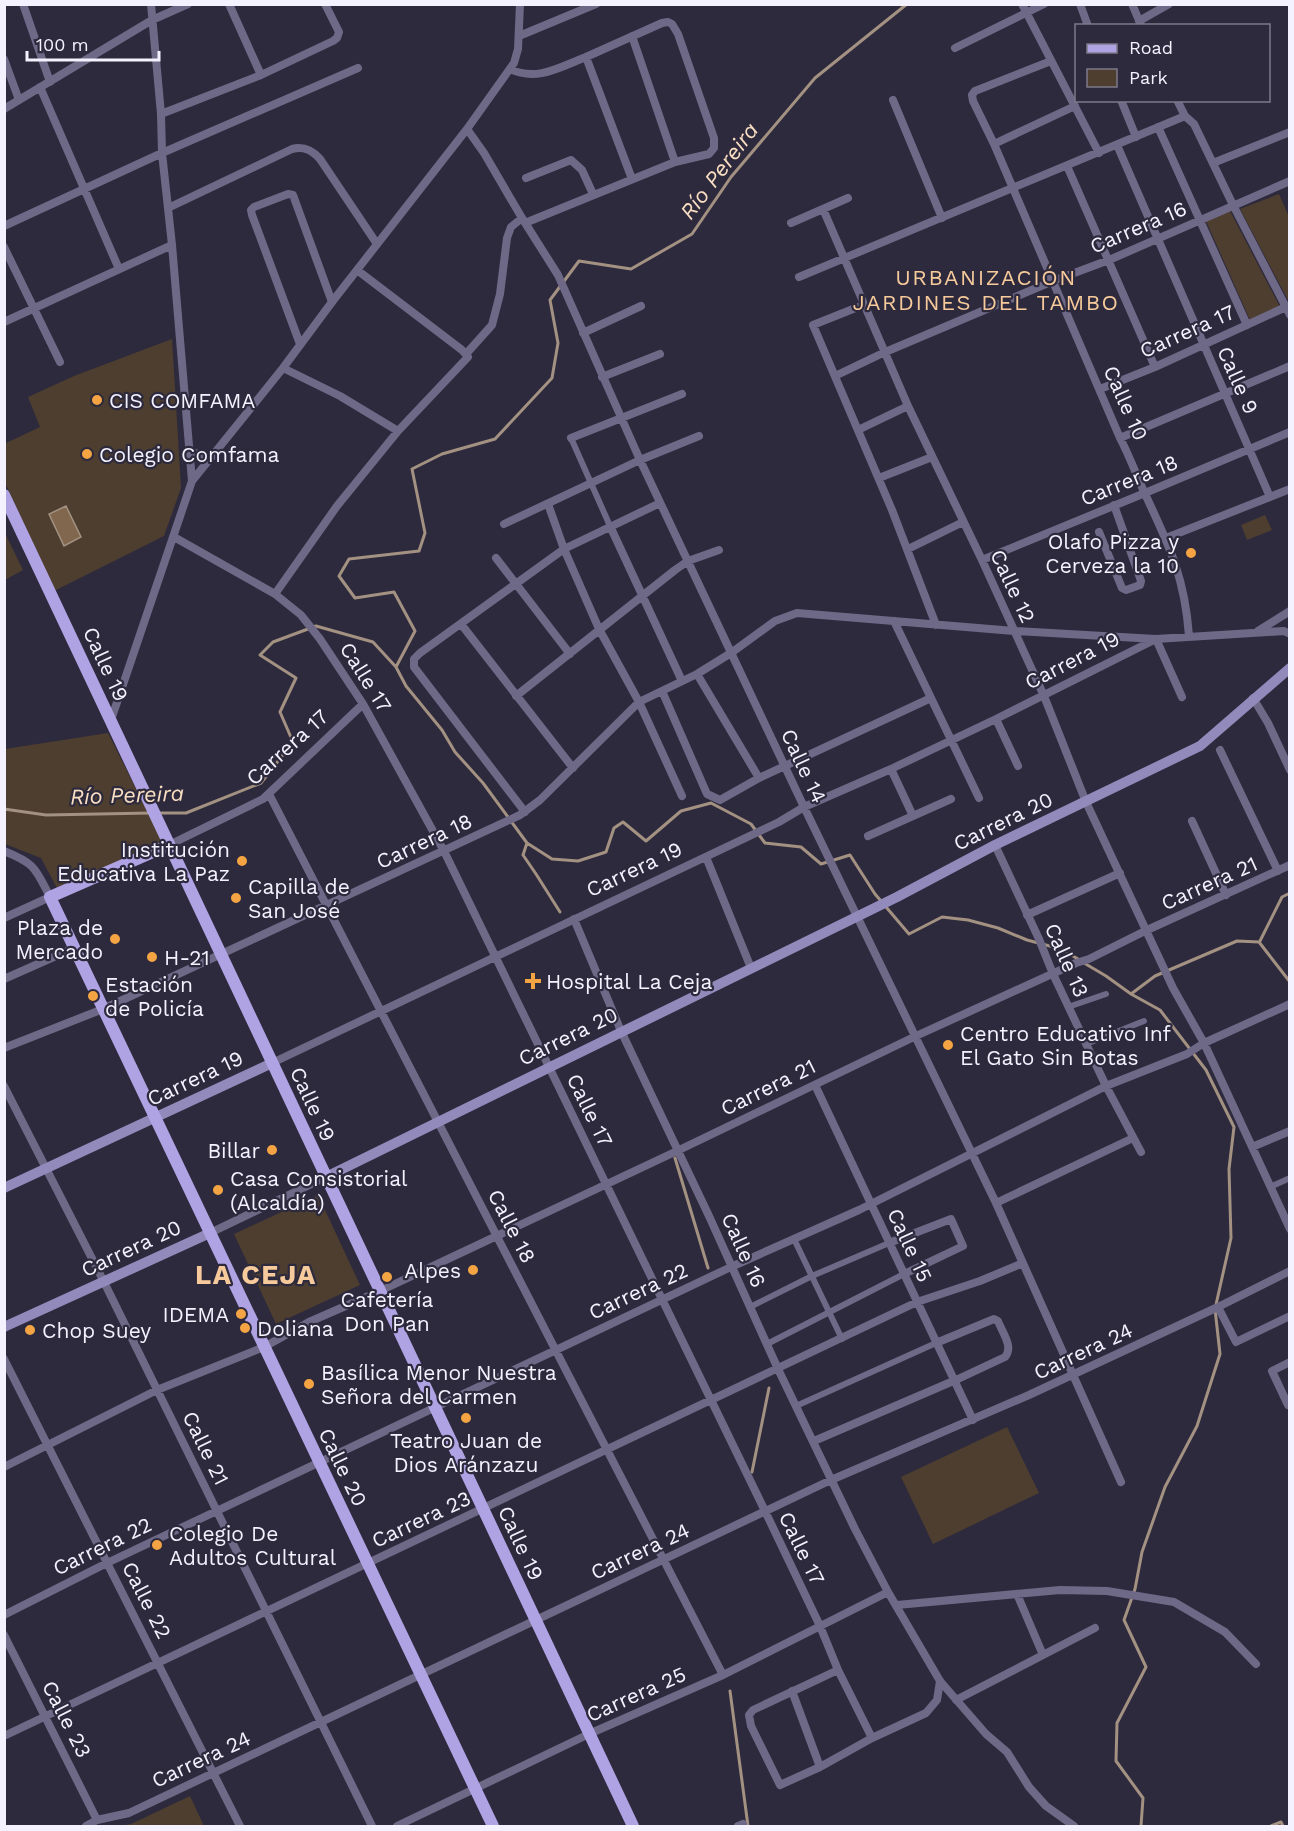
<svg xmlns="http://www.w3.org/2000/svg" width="1294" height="1831" viewBox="0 0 1294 1831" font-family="'Work Sans',sans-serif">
	<rect width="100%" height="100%" fill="#2e2a3d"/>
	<path fill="#4d3e2f" d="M1279 194 1289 217V302L1240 209Z
		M1230 211 1280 307 1250 320 1206 221Z
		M172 339 181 488 164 536 54 591 5 483 4 444 40 427 28 397 74 376Z
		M1265 515 1272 530 1247 540 1241 525Z
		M4 531 23 570 5 580H4Z
		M108 733 164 845 58 890 41 858 5 844V749Z
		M318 1195 360 1285 276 1324 234 1234Z
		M1007 1427 1039 1493 933 1544 901 1477Z
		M190 1796 204 1826H119L131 1824Z"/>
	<path fill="#80674d" stroke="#a39182" stroke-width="1.5" d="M66 506 81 537 64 546 49 514Z"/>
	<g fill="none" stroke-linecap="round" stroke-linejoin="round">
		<path stroke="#a39182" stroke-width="3" d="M396 667 406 686 442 730 455 752 483 783 527 843 552 859 578 861 606 852 614 828 623 822 646 841 681 811 711 803 751 824 765 843 801 847 821 864 850 855 875 894 909 934 942 917 968 920 998 928 1027 940 1061 949 1078 959
			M4 809 46 815 151 813
			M158 813H186L261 783 293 742 280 712 296 678 260 655 273 642 316 626 373 642 396 667 415 631 394 592 355 598 339 576 349 559 419 551 425 533 412 469 442 454 495 439 552 378 558 343 550 300 579 261 631 269 692 234 731 177 815 78 907 4
			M527 843 523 855 536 874 560 912
			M1260 941 1282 897 1290 893
			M1259 942 1290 982
			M1084 963 1106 976 1131 994 1160 1010 1206 1070 1234 1127 1229 1169 1231 1238 1215 1309 1220 1354 1197 1426 1165 1487 1142 1552 1135 1589 1124 1620 1146 1667 1117 1723 1116 1761 1143 1798 1141 1826
			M1131 994 1155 976 1237 941 1259 942
			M675 1158 708 1268
			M752 1472 769 1388
			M730 1691 748 1826
			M1271 1826 1281 1822 1283 1826"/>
		<path stroke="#6f6988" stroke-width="6" d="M571 438 610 526
			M1068 1007 1106 994
			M1086 1044 1144 1021
			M1270 1187 1290 1178
			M794 1239 842 1339
			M750 1307 812 1276 889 1243
			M767 1344 904 1274
			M796 1406 936 1343"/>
		<path stroke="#6f6988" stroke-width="8" d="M23 4 50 82
			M151 4 161 114 162 153 172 245 192 481
			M229 4 261 75
			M1022 4 1099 153
			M1080 4 1088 26
			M1132 4 1141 25
			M1139 21 1169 4
			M519 36 596 4
			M632 36 675 162
			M955 48 1044 4
			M4 59 19 100
			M1051 61 975 91 972 95 973 101 994 144 1120 438C1130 457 1137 477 1146 496 1170 547 1185 579 1189 636
			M510 69C537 82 560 67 586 57L632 179
			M40 87 119 269
			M893 100 942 218
			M1121 100 1136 137
			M1177 100 1185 116 1194 124 1233 205 1290 315
			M4 109 152 20 188 4
			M161 114 261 75 333 41 337 38 339 32 325 4
			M1158 127 1247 325
			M467 129 484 153 522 218 558 275 640 460 804 807 996 1203 1133 1138
			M994 144 1075 106
			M1117 145 1270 497
			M1213 163 1290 132
			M1067 166 1155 367
			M526 178 571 160 582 170 593 194
			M168 208 292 149C304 146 312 150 320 159L377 244
			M823 209 908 406 982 560 1044 696 1086 802 1173 988 1204 1043 1290 1229
			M525 223 675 162 709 154 714 148V138L678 34 672 24 668 22 662 23 586 57
			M791 223 848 198
			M4 226 162 153 358 68
			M4 247 60 362
			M799 277 1185 116
			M863 305 813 325 892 510 936 625
			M4 322 172 245
			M583 333 641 306
			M300 344 252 215 251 210 254 207 288 194 293 195 332 302
			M466 354 492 325 500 294 507 238 511 227 522 218
			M283 368 340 396 398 431
			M835 376 883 353 1053 281 1109 260 1290 181
			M602 377 660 354
			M1100 389 1155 367 1288 306
			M858 430 908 406
			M571 438 682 394
			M1120 438 1290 366
			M190 451 210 459
			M879 478 932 457
			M548 504 564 549 599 629 639 702 682 796
			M504 524 640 460 699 436
			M610 526 682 681
			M1099 532 1122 588 1126 590 1140 585 1141 581 1114 505
			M174 537 275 594 301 615 320 639 363 704 444 851 765 1511 820 1626 838 1670 872 1738
			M1166 538 1290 489
			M908 549 963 522
			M496 558 570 654
			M982 560 1145 493 1290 432
			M275 594 337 506 398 431 468 357 462 350 357 270
			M894 621 979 798
			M461 624 573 768
			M1258 631 1290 611
			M1156 639 1182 697
			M697 674 759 778
			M662 691 707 794 720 800 759 778 931 698
			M516 696 675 570 688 561 719 550
			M1253 698 1268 723 1290 770
			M996 719 1018 766
			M111 720 192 481 283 368 332 302 467 129 514 63 518 49 520 4
			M1220 750 1278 871
			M891 769 913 816
			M269 794 723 1675
			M525 812 414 667V659L420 653 564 549 660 503
			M1192 821 1226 895
			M868 836 951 799
			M169 845 263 799 363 704
			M995 845 1039 939 1053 974 1106 1086 1141 1152
			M4 851C36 864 35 868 50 897L4 918
			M706 857 751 968
			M1027 915 1120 873
			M574 919 621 1031 709 1216 778 1369 855 1529 888 1592 940 1681 986 1734 1007 1752 1029 1787 1046 1806 1074 1826
			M4 979 74 948
			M4 1048 103 1009 520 815 540 800 639 702 697 674 731 653 775 621 797 613 1014 631 1156 639
			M272 1063 779 822 804 807 891 769 996 719 1156 639 1284 631 1290 634
			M815 1085 973 1420
			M4 1086 104 1282 372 1826
			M1252 1147 1290 1131
			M996 1203 1121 1482
			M210 1233 326 1177
			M889 1243 951 1219 963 1246 904 1274
			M1218 1307 1236 1342 1290 1316
			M4 1359 240 1826
			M1290 1362 1272 1371 1288 1405 1290 1404
			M814 1441 958 1379 1005 1357C1014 1347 1002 1332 998 1321L994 1319 936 1343
			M4 1467 157 1390 264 1347 309 1322 380 1291 677 1151 916 1036 1076 963 1089 959 1145 931 1290 865
			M1017 1594 1043 1655
			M897 1605 1060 1590 1107 1591 1174 1602 1225 1632 1256 1664
			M4 1615 107 1563 731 1267 859 1210 1106 1086 1187 1054 1204 1043 1290 1004
			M4 1635 97 1820
			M838 1670 753 1710 749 1715 751 1726 780 1785 820 1767 872 1738 926 1713 937 1700 940 1681
			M792 1691 820 1767
			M956 1700 1095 1628
			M4 1736 917 1302 980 1281 1023 1263
			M86 1826 97 1820 129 1813 831 1480 1029 1395 1218 1307 1290 1271
			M397 1826 589 1734 723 1675 888 1592
			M738 1826 743 1824"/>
		<path stroke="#938abc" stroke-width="10" d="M326 1177 897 897 995 845 1200 746 1290 668
			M4 1188 272 1063
			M4 1327 210 1233"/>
		<path stroke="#b0a3e4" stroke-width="12" d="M4 495 633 1826
			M169 845 50 897 493 1826"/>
	</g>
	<g fill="#f4a443" stroke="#2e2a3d" stroke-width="2">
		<circle cx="97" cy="400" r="6"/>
		<circle cx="87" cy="454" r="6"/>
		<circle cx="1191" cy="553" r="6"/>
		<circle cx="242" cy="861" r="6"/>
		<circle cx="236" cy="898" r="6"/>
		<circle cx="115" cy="939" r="6"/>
		<circle cx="152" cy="957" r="6"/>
		<path d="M530 972h6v6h6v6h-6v6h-6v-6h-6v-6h6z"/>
		<circle cx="93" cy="996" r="6"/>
		<circle cx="948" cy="1045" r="6"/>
		<circle cx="272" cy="1150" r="6"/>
		<circle cx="218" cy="1190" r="6"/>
		<circle cx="473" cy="1270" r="6"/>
		<circle cx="387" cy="1277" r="6"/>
		<circle cx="241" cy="1314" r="6"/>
		<circle cx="245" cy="1328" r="6"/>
		<circle cx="30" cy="1330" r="6"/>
		<circle cx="309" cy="1384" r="6"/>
		<circle cx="466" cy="1418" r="6"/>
		<circle cx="157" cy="1545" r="6"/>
	</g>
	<g text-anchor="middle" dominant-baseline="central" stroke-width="4.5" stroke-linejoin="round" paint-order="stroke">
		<g font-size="21" fill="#f4f2ff" stroke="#2e2a3d">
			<text transform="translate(1138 227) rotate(-23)">Carrera 16</text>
			<text transform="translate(1187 331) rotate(-24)">Carrera 17</text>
			<text transform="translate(1238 380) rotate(66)">Calle 9</text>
			<text transform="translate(1126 403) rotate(66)">Calle 10</text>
			<text transform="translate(1129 480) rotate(-22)">Carrera 18</text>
			<text transform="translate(1013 586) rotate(65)">Calle 12</text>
			<text transform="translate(1072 660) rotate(-27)">Carrera 19</text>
			<text transform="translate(106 664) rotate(65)">Calle 19</text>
			<text transform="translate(366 677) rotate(58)">Calle 17</text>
			<text transform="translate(287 747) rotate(-42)">Carrera 17</text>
			<text transform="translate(804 766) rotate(65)">Calle 14</text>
			<text transform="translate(1003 821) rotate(-26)">Carrera 20</text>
			<text transform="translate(424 841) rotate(-25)">Carrera 18</text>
			<text transform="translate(634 869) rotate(-25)">Carrera 19</text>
			<text transform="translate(1209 883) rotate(-24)">Carrera 21</text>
			<text transform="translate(1067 960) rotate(66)">Calle 13</text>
			<text transform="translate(568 1036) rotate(-26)">Carrera 20</text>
			<text transform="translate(195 1078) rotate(-25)">Carrera 19</text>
			<text transform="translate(768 1087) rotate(-26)">Carrera 21</text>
			<text transform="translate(313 1104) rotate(65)">Calle 19</text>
			<text transform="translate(590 1110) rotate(64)">Calle 17</text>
			<text transform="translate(512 1226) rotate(63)">Calle 18</text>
			<text transform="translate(910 1245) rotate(65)">Calle 15</text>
			<text transform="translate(131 1248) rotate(-25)">Carrera 20</text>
			<text transform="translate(744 1250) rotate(66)">Calle 16</text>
			<text transform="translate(638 1291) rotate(-25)">Carrera 22</text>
			<text transform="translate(1083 1351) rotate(-25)">Carrera 24</text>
			<text transform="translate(206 1448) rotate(64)">Calle 21</text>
			<text transform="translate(343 1467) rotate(64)">Calle 20</text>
			<text transform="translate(421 1519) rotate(-25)">Carrera 23</text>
			<text transform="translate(521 1543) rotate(65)">Calle 19</text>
			<text transform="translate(102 1546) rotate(-26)">Carrera 22</text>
			<text transform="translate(802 1548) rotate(64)">Calle 17</text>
			<text transform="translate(640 1551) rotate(-25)">Carrera 24</text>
			<text transform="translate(147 1600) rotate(63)">Calle 22</text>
			<text transform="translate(636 1694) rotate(-24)">Carrera 25</text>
			<text transform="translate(67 1719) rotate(63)">Calle 23</text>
			<text transform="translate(201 1759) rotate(-25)">Carrera 24</text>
		</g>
		<g font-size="21" fill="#f4f2ff" stroke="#2e2a3d" text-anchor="start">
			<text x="109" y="400">CIS COMFAMA</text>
			<text x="99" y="454">Colegio Comfama</text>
			<text x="1179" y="541" text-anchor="end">Olafo Pizza y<tspan x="1179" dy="24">Cerveza la 10</tspan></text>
			<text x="230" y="849" text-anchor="end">Institución<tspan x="230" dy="24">Educativa La Paz</tspan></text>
			<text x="248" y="886">Capilla de<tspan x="248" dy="24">San José</tspan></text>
			<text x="103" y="927" text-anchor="end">Plaza de<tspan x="103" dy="24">Mercado</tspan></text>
			<text x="164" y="957">H-21</text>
			<text x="546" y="981">Hospital La Ceja</text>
			<text x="105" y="984">Estación<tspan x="105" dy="24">de Policía</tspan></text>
			<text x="960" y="1033">Centro Educativo Inf<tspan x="960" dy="24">El Gato Sin Botas</tspan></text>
			<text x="260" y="1150" text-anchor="end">Billar</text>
			<text x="230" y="1178">Casa Consistorial<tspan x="230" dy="24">(Alcaldía)</tspan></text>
			<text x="461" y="1270" text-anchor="end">Alpes</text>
			<text x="387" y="1299" text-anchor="middle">Cafetería<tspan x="387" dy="24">Don Pan</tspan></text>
			<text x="229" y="1314" text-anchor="end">IDEMA</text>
			<text x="257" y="1328">Doliana</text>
			<text x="42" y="1330">Chop Suey</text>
			<text x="321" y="1372">Basílica Menor Nuestra<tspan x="321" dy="24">Señora del Carmen</tspan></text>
			<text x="466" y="1440" text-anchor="middle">Teatro Juan de<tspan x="466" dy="24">Dios Aránzazu</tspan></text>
			<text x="169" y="1533">Colegio De<tspan x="169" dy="24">Adultos Cultural</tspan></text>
		</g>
		<g font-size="22" font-style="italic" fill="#f9dec2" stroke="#2e2a3d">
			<text transform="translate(719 171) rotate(-53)">Río Pereira</text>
			<text transform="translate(127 795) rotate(-2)">Río Pereira</text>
		</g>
		<g font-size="22" letter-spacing="1.5" fill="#f7ca9b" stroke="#2e2a3d">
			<text x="986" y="277">URBANIZACIÓN<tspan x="986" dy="25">JARDINES DEL TAMBO</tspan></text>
		</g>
		<g font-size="27" font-weight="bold" letter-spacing="1.5" fill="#f7ca9b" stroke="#2e2a3d">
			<text x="256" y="1275">LA CEJA</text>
		</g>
	</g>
	<rect width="1294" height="1831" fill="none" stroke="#f4f2ff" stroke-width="12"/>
	<rect x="1075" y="24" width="195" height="78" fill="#2e2a3d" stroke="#7d7a8b" stroke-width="1.5"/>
	<rect x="1087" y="44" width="30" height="9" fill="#b0a3e4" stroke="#7d7a8b" stroke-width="1.5"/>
	<text x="1129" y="54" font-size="18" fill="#f4f2ff">Road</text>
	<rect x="1087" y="69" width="30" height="18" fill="#4d3e2f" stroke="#7d7a8b" stroke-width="1.5"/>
	<text x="1129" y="84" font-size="18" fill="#f4f2ff">Park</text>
	<path d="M27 51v9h132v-9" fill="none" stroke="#f4f2ff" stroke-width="3"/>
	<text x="36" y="51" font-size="18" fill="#f4f2ff" stroke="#2e2a3d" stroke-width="4.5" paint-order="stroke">100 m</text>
</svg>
